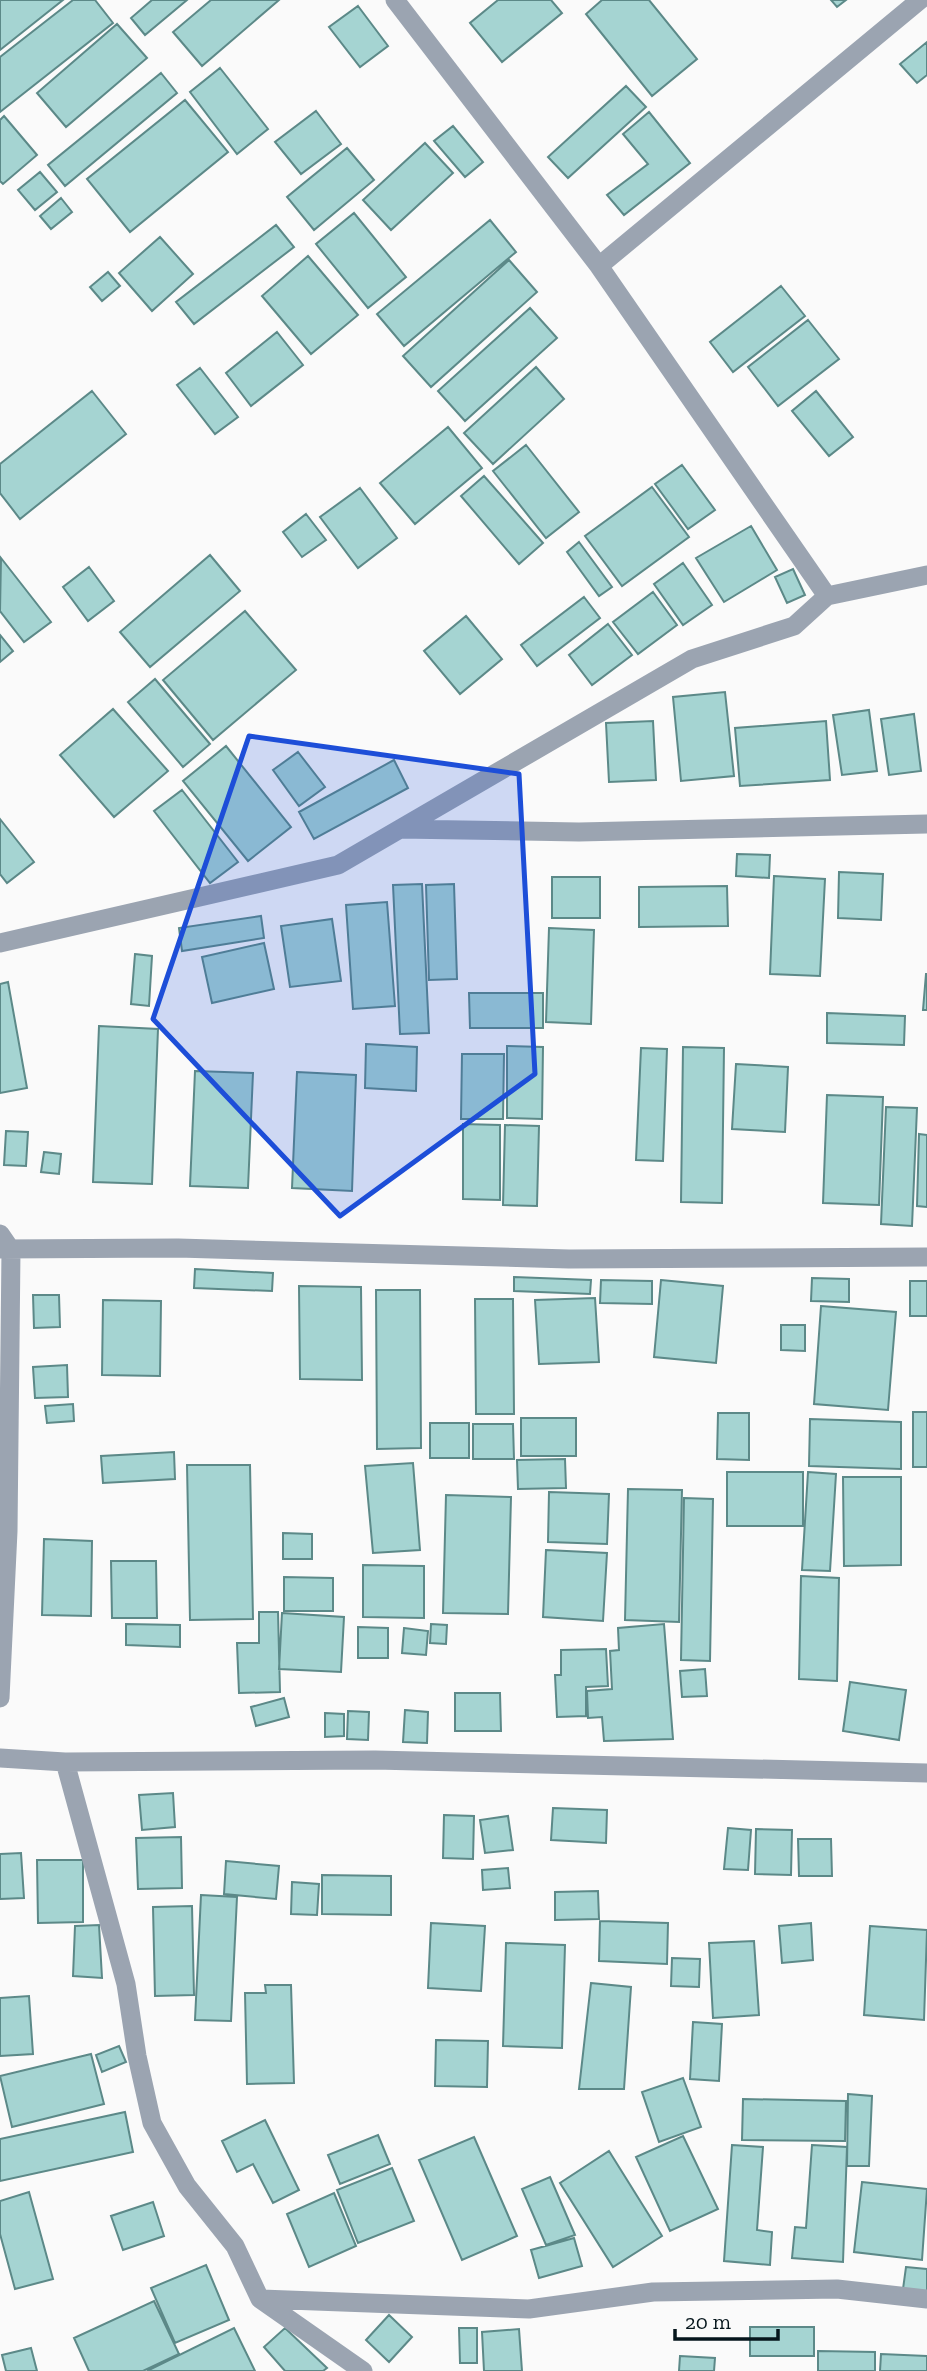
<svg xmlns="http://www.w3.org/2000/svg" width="927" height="2371" viewBox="0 0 927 2371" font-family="'Zilla Slab',serif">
	<rect width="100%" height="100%" fill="#fafafa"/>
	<path fill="#a5d4d2" stroke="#5c8988" stroke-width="2" d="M0 0H63L0 50Z
		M73 0H95L113 23 0 112V57Z
		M152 0H187L145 35 131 18Z
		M211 0H279L202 66 173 32Z
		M498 0H551L562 13 502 62 470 23Z
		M602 0H649L697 59 652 96 586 14Z
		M831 0H846L837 7Z
		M358 6 388 46 360 67 329 27Z
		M117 24 147 58 66 127 37 93Z
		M927 42V75L917 83 900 64Z
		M220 68 268 129 237 154 190 92Z
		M161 73 177 93 65 186 48 165Z
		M626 86 646 107 568 178 548 157Z
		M185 100 228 152 130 232 87 179Z
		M316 111 341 144 301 174 275 142Z
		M649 112 690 163 624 215 607 195 648 164 623 134Z
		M4 116 37 155 3 184 0 181V120Z
		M453 126 483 162 465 177 434 141Z
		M425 143 453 173 391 230 363 200Z
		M347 148 374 180 314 230 287 197Z
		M40 172 57 192 35 210 18 190Z
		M61 198 72 212 51 229 40 216Z
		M354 213 406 277 368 308 316 244Z
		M490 220 516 252 404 346 377 314Z
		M276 225 294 247 194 324 176 302Z
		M160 237 193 274 152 311 119 273Z
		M308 256 358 315 311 354 262 296Z
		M509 260 537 292 431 387 403 356Z
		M108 272 120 286 102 301 90 287Z
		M781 286 805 316 733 372 710 342Z
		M530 308 557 338 465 421 438 391Z
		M808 320 839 359 778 406 748 367Z
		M277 332 303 365 251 406 226 373Z
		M536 367 564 399 493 464 464 433Z
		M200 368 238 417 215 434 177 385Z
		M92 391 126 434 20 519 0 493V464Z
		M816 391 853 437 829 456 792 411Z
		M448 427 482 468 415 524 380 483Z
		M526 445 579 512 546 538 493 471Z
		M682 465 715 510 688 529 655 484Z
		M484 476 543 543 519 564 461 496Z
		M652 487 689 537 622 586 585 536Z
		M360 488 397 538 358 568 320 517Z
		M306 514 326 540 302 557 283 532Z
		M751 526 777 570 724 602 696 558Z
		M579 542 612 587 599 596 567 552Z
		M210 555 240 591 150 667 120 632Z
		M1 558 51 622 24 642 0 611Z
		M683 563 712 605 683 625 654 584Z
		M89 567 114 601 88 621 63 587Z
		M793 569 805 595 787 603 775 577Z
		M653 592 677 625 638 654 613 622Z
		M584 597 600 618 537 666 521 645Z
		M245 611 296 670 213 740 163 680Z
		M466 616 502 659 460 694 424 651Z
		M608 624 632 655 592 685 569 655Z
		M0 635 13 651 0 662Z
		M155 679 210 744 183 767 128 702Z
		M725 692 734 776 681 781 673 697Z
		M113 709 168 771 114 817 60 755Z
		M869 710 877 771 842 775 833 715Z
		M914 714 921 771 889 775 881 719Z
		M653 721 656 780 609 782 606 723Z
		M826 721 830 780 740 786 735 728Z
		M226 746 291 827 248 861 183 781Z
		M298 752 325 787 299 806 273 770Z
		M394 760 408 788 314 839 299 812Z
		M182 790 238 862 210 883 154 811Z
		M0 819 34 862 7 883 0 874Z
		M737 854 770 855 769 878 736 876Z
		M839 872 883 874 881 920 838 918Z
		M774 876 825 879 820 976 770 974Z
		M552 877H600V918H552Z
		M422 884 429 1033 400 1034 393 885Z
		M454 884 457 979 429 980 426 885Z
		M727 886 728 926 639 927V887Z
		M387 902 395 1006 353 1009 346 905Z
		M261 916 264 938 182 951 179 928Z
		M332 919 341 981 290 987 281 926Z
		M549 928 594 930 591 1024 546 1022Z
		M264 943 274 989 212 1003 202 957Z
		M135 954 152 956 149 1006 131 1004Z
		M926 974H927V1010H923Z
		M8 982 27 1088 0 1093V984Z
		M469 993H543V1028H470Z
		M827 1013 905 1016 904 1045 827 1043Z
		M99 1026 158 1029 152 1184 93 1182Z
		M366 1044 417 1047 416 1091 365 1088Z
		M507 1046 543 1047 542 1119 507 1118Z
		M683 1047 724 1048 722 1203 681 1202Z
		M641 1048 667 1049 663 1161 636 1160Z
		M462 1054H504L503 1119H461Z
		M736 1064 788 1067 785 1132 732 1129Z
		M195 1071 253 1073 248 1188 190 1186Z
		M297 1072 356 1075 352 1191 292 1188Z
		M827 1095 883 1097 879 1205 823 1203Z
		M886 1107 917 1108 912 1226 881 1224Z
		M463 1124 500 1125V1200L463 1199Z
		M505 1125 539 1126 537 1206 503 1205Z
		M6 1131 28 1132 26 1166 4 1165Z
		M919 1134 927 1135V1207L917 1206Z
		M44 1152 61 1154 59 1174 41 1172Z
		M195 1269 273 1273 272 1291 194 1288Z
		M514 1277 591 1280 590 1294 514 1291Z
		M812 1278 849 1279V1302L811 1301Z
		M601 1280 652 1281V1304L600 1303Z
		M661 1280 723 1286 716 1363 654 1357Z
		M910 1281H927V1316H910Z
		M299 1286 361 1287 362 1380 300 1379Z
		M376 1290H420L421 1448 377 1449Z
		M33 1295H59L60 1327 34 1328Z
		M595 1298 599 1362 539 1364 535 1300Z
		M475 1299H513L514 1414H476Z
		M103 1300 161 1301 160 1376 102 1375Z
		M821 1306 896 1312 888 1410 814 1404Z
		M781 1325H805V1351L781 1350Z
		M67 1365 68 1397 35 1398 33 1367Z
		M73 1404 74 1421 47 1423 45 1406Z
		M913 1412H927V1467H913Z
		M718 1413H749V1460L717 1459Z
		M521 1418H576V1456H521Z
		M810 1419 901 1422V1469L809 1466Z
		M430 1423H469V1458H430Z
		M473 1424H513L514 1459H473Z
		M174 1452 175 1479 103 1483 101 1456Z
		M565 1459 566 1488 518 1489 517 1460Z
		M413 1463 420 1550 373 1553 365 1466Z
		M187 1465H250L253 1619 190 1620Z
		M727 1472H803V1526H727Z
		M808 1472 836 1474 830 1571 802 1570Z
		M843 1477H901V1565L844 1566Z
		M628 1489 682 1490 679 1622 625 1620Z
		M549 1492 609 1494 607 1544 548 1542Z
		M446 1495 511 1497 508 1614 443 1613Z
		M684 1498 713 1499 710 1661 681 1660Z
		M283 1533 312 1534V1559H283Z
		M44 1539 92 1541 91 1616 42 1615Z
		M546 1550 607 1553 603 1621 543 1617Z
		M111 1561H156L157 1618H112Z
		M363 1565 424 1566V1618L363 1617Z
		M801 1576 839 1578 837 1681 799 1679Z
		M284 1577 333 1578V1611H284Z
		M259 1612H278L280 1692 239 1693 237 1643H259Z
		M282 1613 344 1617 341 1672 279 1669Z
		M126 1624 180 1625V1647L126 1645Z
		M431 1624 447 1625 446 1644 430 1643Z
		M664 1624 673 1739 604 1741 602 1717 588 1718 587 1691 612 1689 610 1651 619 1650 618 1628Z
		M358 1627 388 1628V1658H358Z
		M404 1628 428 1631 426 1655 402 1653Z
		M606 1649 608 1686 586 1687V1716L557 1717 555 1675H561V1650Z
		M705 1669 707 1696 682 1697 680 1671Z
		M850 1682 906 1690 899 1740 843 1731Z
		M455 1693H500L501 1731H455Z
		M284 1698 289 1717 256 1726 251 1707Z
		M405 1710 428 1712 427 1743 403 1742Z
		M348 1711 369 1712 368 1740 347 1739Z
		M325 1713 344 1714V1736L325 1737Z
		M173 1793 175 1827 142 1830 139 1795Z
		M553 1808 607 1810 606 1843 551 1840Z
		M444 1815 474 1816 473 1859 443 1858Z
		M508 1816 513 1850 485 1853 480 1820Z
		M728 1828 751 1830 748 1870 724 1869Z
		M756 1829 792 1830 791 1875 755 1874Z
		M181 1837 182 1888 138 1889 136 1838Z
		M798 1839H831L832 1876H799Z
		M21 1853 24 1898 0 1899V1854Z
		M37 1860H83V1922L38 1923Z
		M226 1861 279 1866 276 1899 224 1894Z
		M508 1868 510 1888 483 1890 482 1870Z
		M322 1875 391 1876V1915L322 1914Z
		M292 1882 319 1884 317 1915 291 1914Z
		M598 1891 599 1919 555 1920V1892Z
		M201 1895 237 1897 231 2021 195 2020Z
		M192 1906 194 1995 155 1996 153 1907Z
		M600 1921 668 1923 667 1964 599 1961Z
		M431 1923 485 1926 481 1991 428 1988Z
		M811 1923 813 1960 782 1963 779 1926Z
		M99 1925 102 1978 73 1976 75 1926Z
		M870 1926 927 1930 924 2020 864 2015Z
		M754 1941 759 2015 713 2018 709 1943Z
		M506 1943 565 1945 562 2048 503 2046Z
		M672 1958 700 1959 699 1987 671 1986Z
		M591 1983 631 1987 624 2089H579Z
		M265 1985H291L294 2083 247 2084 245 1993H266Z
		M29 1996 33 2054 0 2056V1998Z
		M693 2022 722 2024 719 2081 690 2079Z
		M436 2040 488 2041 487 2087 435 2086Z
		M119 2046 126 2062 102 2072 96 2055Z
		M91 2054 104 2104 12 2127 0 2076Z
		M683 2078 701 2127 659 2142 642 2092Z
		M848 2094 872 2096 869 2166H847Z
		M743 2099 846 2101 845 2141 742 2140Z
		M125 2112 133 2152 0 2181V2139Z
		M265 2120 299 2190 273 2203 253 2164 237 2172 222 2141Z
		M378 2135 390 2164 340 2184 328 2155Z
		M683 2136 718 2209 670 2231 636 2157Z
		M474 2137 517 2236 462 2260 419 2160Z
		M732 2145 763 2147 757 2230 772 2232 770 2265 724 2261Z
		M812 2145 847 2147 843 2262 792 2258 795 2227 806 2228Z
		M609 2151 662 2236 613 2267 560 2183Z
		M392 2168 414 2221 358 2243 337 2190Z
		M550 2177 575 2235 546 2245 522 2189Z
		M862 2182 927 2189 922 2260 854 2252Z
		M29 2192 53 2279 15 2289 0 2234V2201Z
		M334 2193 356 2246 309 2267 287 2214Z
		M153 2202 164 2236 123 2250 111 2216Z
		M574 2238 582 2266 539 2278 531 2250Z
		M206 2265 229 2320 175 2343 151 2288Z
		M906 2267 927 2269V2292L903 2289Z
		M154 2301 179 2354 143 2371H89L74 2338Z
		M389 2315 412 2337 389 2362 366 2340Z
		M750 2327H814V2356H750Z
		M234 2328 255 2371H147Z
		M285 2328 327 2368 323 2371H285L264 2347Z
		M459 2328H477V2363H460Z
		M519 2329 522 2371H484L482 2332Z
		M31 2348 37 2371H6L2 2355Z
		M818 2351 875 2352V2371H818Z
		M881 2354 927 2356V2371H880Z
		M680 2356 715 2358 714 2371H679Z"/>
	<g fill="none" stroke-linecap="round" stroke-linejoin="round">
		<path stroke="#9ba4b1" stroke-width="19" d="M395 0 599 266 827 596
			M599 266 920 0
			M400 829 579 832 927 824
			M0 943 338 865 692 659 794 626 827 596 927 575
			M0 1234 11 1250 8 1531 0 1698
			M0 1249 178 1248 569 1259 927 1257
			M0 1758 65 1762 375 1760 927 1773
			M65 1762 126 1984 137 2056 152 2123 187 2186 235 2246 260 2299 363 2371
			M261 2299 529 2309 653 2292 837 2289 927 2299"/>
	</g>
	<path fill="#1d4ed8" fill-opacity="0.2" stroke="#1d4ed8" stroke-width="5" stroke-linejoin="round" d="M249 736 519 774 535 1074 340 1216 153 1019Z"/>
	<path d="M675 2329v10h103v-10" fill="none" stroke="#06161c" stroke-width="3.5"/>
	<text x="685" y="2329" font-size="21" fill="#06161c" stroke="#fafafa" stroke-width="5" paint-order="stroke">20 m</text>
</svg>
